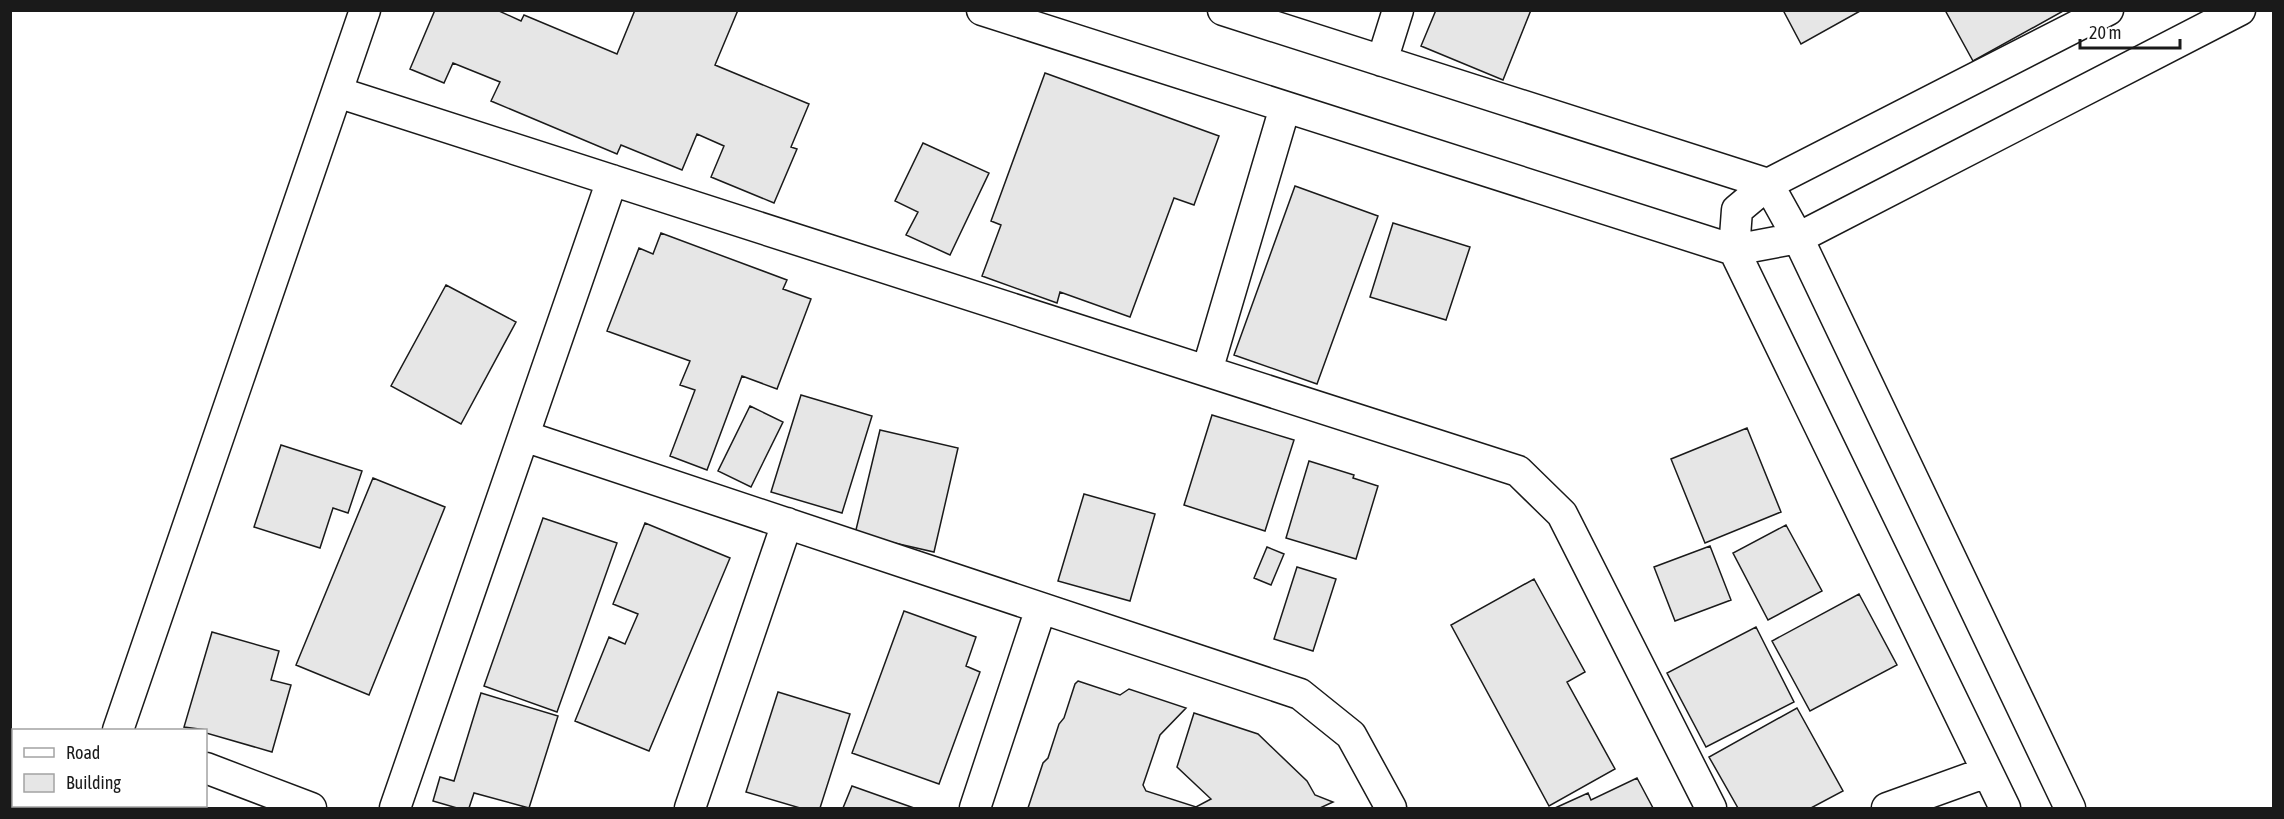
<svg xmlns="http://www.w3.org/2000/svg" width="2284" height="819" viewBox="0 0 2284 819" font-family="'Asap Condensed',sans-serif">
	<rect width="100%" height="100%" fill="#fff"/>
	<path fill="#e6e6e6" stroke="#1a1a1a" stroke-width="1.5" d="M435 10H497L521 21 524 15 617 54 635 10H738L715 65 809 104 791 147 797 149 774 203 711 177 724 146 697 134 682 170 621 145 617 154 491 101 500 82 453 63 444 83 410 69Z
		M1436 10H1531L1503 80 1421 46Z
		M1783 10H1862L1801 44Z
		M1945 10H2065L1973 61Z
		M1045 73 1219 136 1194 205 1174 198 1130 317 1060 292 1057 303 982 276 1001 225 991 221Z
		M923 143 989 173 950 255 906 235 918 212 895 201Z
		M1295 186 1378 216 1317 384 1234 355Z
		M1393 223 1470 247 1446 320 1370 297Z
		M661 233 787 280 783 289 811 299 777 389 742 376 707 470 670 456 695 390 680 385 690 361 607 331 639 248 653 254Z
		M446 285 516 322 461 424 391 386Z
		M801 395 872 416 842 513 771 492Z
		M750 406 783 422 751 487 718 471Z
		M1212 415 1294 440 1265 531 1184 505Z
		M1747 428 1781 512 1705 543 1671 459Z
		M880 430 958 448 934 552 855 534Z
		M281 445 362 471 348 513 333 508 320 548 254 527Z
		M1309 461 1354 475 1353 478 1378 486 1356 559 1286 538Z
		M373 478 445 507 369 695 296 665Z
		M1084 494 1155 514 1130 601 1058 581Z
		M543 518 617 543 557 712 484 686Z
		M645 523 730 558 649 751 575 721 609 637 625 644 638 614 613 604Z
		M1786 525 1822 591 1768 620 1733 553Z
		M1710 546 1731 600 1675 621 1654 567Z
		M1267 547 1284 554 1271 585 1254 578Z
		M1297 567 1336 579 1313 651 1274 639Z
		M1534 579 1585 672 1567 682 1615 769 1549 806 1451 625Z
		M1859 594 1897 665 1810 711 1772 641Z
		M904 611 976 637 966 666 980 672 939 784 852 753Z
		M1756 627 1794 702 1706 747 1667 673Z
		M212 632 279 651 271 680 291 685 272 752 206 733V730L184 727Z
		M1078 681 1120 695 1129 689 1186 708 1160 735 1143 785 1146 791 1196 807 1211 799 1177 767 1194 713 1258 734 1307 781 1315 795 1333 802 1320 808H1028L1043 763 1048 758 1059 724 1064 718 1075 684Z
		M778 692 850 714 820 808H800L746 792Z
		M481 693 558 716 529 808 474 793 469 808H457L433 801 440 777 454 781Z
		M1797 708 1843 791 1811 808H1738L1709 757Z
		M1637 778 1653 808H1555L1588 793 1591 800Z
		M852 786 914 808H843Z"/>
	<g fill="none" stroke-linecap="round" stroke-linejoin="round">
		<g stroke="#1a1a1a" stroke-width="33">
			<path id="minor" d="M982 10 1734 250 1798 238 2240 10
				M1223 10 1768 184 1798 238 2070 808
				M1382 61 1398 10
				M337 92 1518 471 1562 514 1711 808
				M1207 371 1285 107
				M524 436 1300 694 1351 735 1391 808
				M118 730 365 10
				M206 768 311 808
				M91 808 92 806
				M395 808 612 180
				M690 808 787 523
				M975 808 1041 608
				M1887 808 1987 772
				M2005 808 1734 250 1737 210 1768 184 2108 10"/>
		</g>
		<use href="#minor" stroke="#fff" stroke-width="30"/>
	</g>
	<rect width="2284" height="819" fill="none" stroke="#1a1a1a" stroke-width="24"/>
	<rect x="12" y="729" width="195" height="78" fill="#ffffff" stroke="#a3a3a3" stroke-width="1.5"/>
	<rect x="24" y="748" width="30" height="9" fill="#ffffff" stroke="#a3a3a3" stroke-width="1.5"/>
	<text x="66" y="759" font-size="18" fill="#1a1a1a">Road</text>
	<rect x="24" y="774" width="30" height="18" fill="#e6e6e6" stroke="#a3a3a3" stroke-width="1.5"/>
	<text x="66" y="789" font-size="18" fill="#1a1a1a">Building</text>
	<path d="M2080 39v9h100v-9" fill="none" stroke="#1a1a1a" stroke-width="3"/>
	<text x="2089" y="39" font-size="18" fill="#1a1a1a" stroke="#ffffff" stroke-width="4.5" paint-order="stroke">20 m</text>
</svg>
